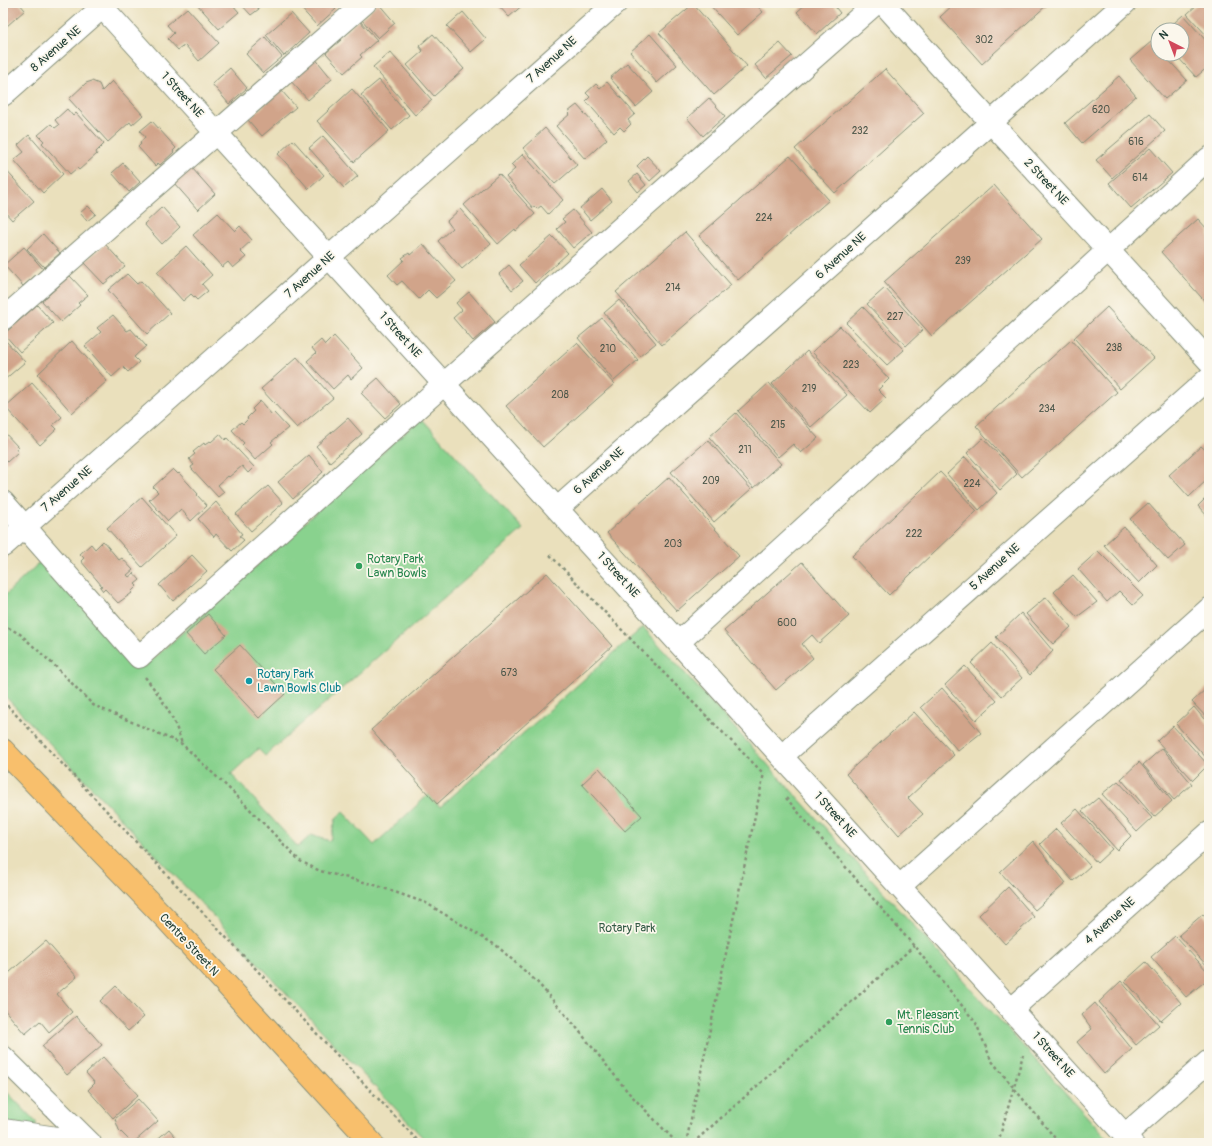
<svg xmlns="http://www.w3.org/2000/svg" width="1212" height="1146" viewBox="0 0 1212 1146" font-family="Pangolin,sans-serif">
	<rect width="100%" height="100%" fill="#fbf7ec"/>
	<filter id="ink" filterUnits="userSpaceOnUse"><feTurbulence type="fractalNoise" baseFrequency=".025" numOctaves="2"/><feDisplacementMap in="SourceGraphic" scale="8" xChannelSelector="R" yChannelSelector="G"/><feConvolveMatrix kernelMatrix="1 2 1 2 8 2 1 2 1" color-interpolation-filters="sRGB"/></filter>
	<filter id="wash" filterUnits="userSpaceOnUse"><feTurbulence type="fractalNoise" baseFrequency=".012" numOctaves="4" result="noise"/><feDisplacementMap in="SourceGraphic" scale="16" xChannelSelector="R" yChannelSelector="G"/><feGaussianBlur stdDeviation="0.9" result="paint"/><feColorMatrix in="noise" values="0 0 0 0 0 0 0 0 0 0 0 0 0 0 0 0 0 1.4 0 .05"/><feComposite in="paint" operator="in"/></filter>
	<g filter="url(#wash)">
		<rect width="100%" height="100%" fill="#eae0bc"/>
		<path fill="#89d28e" stroke="#548861" d="M421 418 523 529 265 756 258 749 231 774 298 847 311 835 330 841 336 818 343 812 374 845 429 794 440 807 643 627 1111 1143H428L3 694V597L39 563H46L144 667Z
			M3 1088 36 1122V1127L3 1122Z"/>
		<g id="blocks">
			<path fill="#d1a48a" d="M3 3H19L25 10 7 26 3 22Z
				M196 3H231L239 12 219 29Z
				M240 3H259L257 5 259 9 251 15Z
				M303 3H331L336 9 317 26 299 6Z
				M378 3 395 23 378 38 361 19Z
				M496 3H525L509 17Z
				M708 3H755L763 12 737 35Z
				M807 3H832L840 13 817 34 797 12Z
				M955 3H1049L982 64 940 17Z
				M1199 3H1209V38L1187 14Z
				M693 4 747 66 714 95 659 33Z
				M187 8 219 43 199 61 185 45 178 50 168 39 174 33 167 25Z
				M463 12 486 39 471 52 447 26Z
				M291 13 309 33 284 56 266 35Z
				M1183 15 1209 44V66L1196 77 1175 54H1182V30H1166Z
				M359 20 377 40 360 55 362 57 344 73 326 53 342 39 340 37Z
				M433 34 464 69 434 96 407 65 423 51 419 46Z
				M650 34 677 65 657 83 630 52Z
				M265 37 282 57 263 73 246 54Z
				M1152 41 1158 48V54H1163L1187 80 1165 99 1130 60Z
				M780 43 792 56 766 78 755 65Z
				M390 52 432 100 415 115 373 67Z
				M314 57 332 79 308 100 289 79Z
				M627 63 653 92 636 107 610 78Z
				M230 68 247 88 229 104 212 84Z
				M885 69 924 113 835 193 795 149Z
				M1119 76 1136 96 1082 143 1065 123Z
				M379 80 409 115 392 130 361 95Z
				M92 81 99 84 102 91 112 81 143 115 132 125 130 122 108 142 69 99 86 83Z
				M607 82 635 114 628 120 631 124 624 131 620 127 614 133 586 101 590 97 586 93 596 84 600 88Z
				M352 89 389 131 354 162 317 121Z
				M281 90 296 107 262 136 248 120Z
				M709 98 725 116 703 136 687 118Z
				M577 105 607 139 585 159 556 126 570 114 568 112Z
				M67 109 73 116 76 113 104 144 96 152 97 154 79 170 77 168 70 174 42 143 44 141 38 135 51 124 55 128 59 125 55 120Z
				M1150 114 1165 131 1112 178 1096 160Z
				M152 121 176 148 173 151 174 152 160 165 158 163 155 166 138 147 141 144 140 143 145 137 140 131Z
				M545 128 577 165 555 184 523 148Z
				M29 135 63 174 43 193 14 160 24 152 18 145Z
				M323 136 358 176 344 188 309 148Z
				M293 140 324 175 309 189 278 154Z
				M1150 148 1172 173 1131 208 1109 183Z
				M523 154 563 200 548 214 541 206 537 209 534 206 533 208 506 177 515 169 511 165Z
				M647 156 661 171 650 181 637 166Z
				M790 156 829 200 738 280 699 236Z
				M123 163 140 182 129 192 112 173Z
				M3 167 34 201 12 220 3 210 4 205 3 204Z
				M192 168 215 194 198 210 174 183Z
				M499 174 535 214 516 231 515 229 498 244 464 205Z
				M637 174 646 185 638 192 629 181Z
				M994 185 1042 239 932 336 884 282Z
				M602 189 612 201 590 220 580 208Z
				M88 206 96 214 87 221 80 213Z
				M162 207 180 227 162 244 144 224Z
				M460 209 491 244 462 269 438 241 452 228 447 221Z
				M573 210 592 232 573 248 557 229 565 222 562 219Z
				M218 213 235 231 240 226 252 240 240 251 246 257 233 268 228 262 222 267 193 235Z
				M1198 219 1209 231V306L1161 252Z
				M685 232 731 285 662 345 616 292Z
				M43 234 60 253 44 267 27 249Z
				M552 236 568 253 535 283 519 265Z
				M105 244 125 266 104 284 84 263Z
				M423 244 456 281 436 298 428 290 419 299 402 281 397 285 388 275 404 260 402 258 409 253 410 255Z
				M186 246 212 275 202 284 208 291 197 300 191 294 183 301 157 272Z
				M24 247 43 269 23 286 4 265Z
				M509 265 523 281 512 290 499 274Z
				M127 274 137 284 141 281 170 313 147 334 108 290Z
				M70 276 88 295 78 303 80 305 61 322 42 301Z
				M885 288 923 330 906 346 867 304Z
				M469 292 495 322 473 341 453 318 462 310 456 303Z
				M619 300 656 343 640 356 604 313Z
				M37 305 53 323 20 352 4 334Z
				M863 307 904 350 887 365 846 323Z
				M1107 307 1154 358 1120 389 1074 338Z
				M113 315 127 331 131 329 146 346 134 357 139 362 128 372 123 367 112 377 85 346 101 332 97 328Z
				M602 318 638 360 614 381 578 338Z
				M840 326 889 379 878 390 886 398 870 413 812 352Z
				M334 336 363 368 351 379 348 375 333 389 307 361 316 353 312 348 321 340 325 345Z
				M1071 340 1117 392 1022 477 976 426Z
				M6 341 25 362 3 381V343Z
				M72 341 107 381 72 413 38 374Z
				M577 343 614 384 543 447 506 406Z
				M807 351 847 395 811 427 772 384Z
				M297 357 333 398 297 428 261 389Z
				M378 378 401 404 385 418 361 393Z
				M32 383 62 417 53 425 57 429 40 445 5 407Z
				M769 383 818 438 801 453 793 444 778 457 738 411Z
				M260 401 272 415 274 413 288 428 271 442 273 444 255 460 242 445 244 443 232 430 241 422 243 424 248 419 247 418 254 411 252 409Z
				M736 413 781 464 754 488 709 437Z
				M348 418 362 434 330 462 316 446Z
				M3 431 18 447 16 449 18 452 7 462 5 460 3 461Z
				M220 434 225 440 227 438 254 467 248 473 242 466 229 477 228 476 218 485 224 492 218 497 192 469 191 467 194 465 189 459 195 454 193 452 204 443 205 445 210 441 211 442Z
				M983 438 1017 474 1000 490 967 453Z
				M708 440 751 489 714 522 671 472Z
				M1201 446 1209 453V478L1189 497 1169 475Z
				M309 455 323 472 293 499 278 482Z
				M965 457 997 493 979 510 947 474Z
				M173 469 178 474 179 473 198 494 197 495 207 506 191 521 181 509 168 521 149 500 158 492 153 487Z
				M940 472 977 511 889 595 852 556Z
				M669 477 739 556 677 611 607 533Z
				M268 486 283 503 251 531 236 514Z
				M1209 495V518L1198 506Z
				M142 497 176 536 142 567 107 528Z
				M216 502 242 534 239 536 244 540 232 551 216 534 214 537 198 519Z
				M1148 503 1185 545 1168 560 1130 519Z
				M1124 527 1157 565 1139 583 1104 545Z
				M103 541 119 560 122 558 133 570 127 575 129 577 134 573 140 580 135 584 137 586 131 592 132 593 118 603 105 589 103 591 100 587 102 586 81 561 84 558 80 554 91 544 95 549Z
				M1098 551 1143 596 1133 605 1119 591 1107 602 1078 569Z
				M192 555 207 571 173 601 159 585Z
				M802 562 849 616 819 643 812 635 802 644 813 658 776 690 724 631Z
				M547 573 612 646 437 804 371 730Z
				M1073 575 1097 602 1077 617 1054 592Z
				M1046 597 1071 627 1053 644 1026 614Z
				M1021 613 1053 651 1030 675 996 637Z
				M208 614 226 635 204 654 186 634Z
				M992 643 1022 678 1002 696 971 663Z
				M240 645 285 694 259 718 213 669Z
				M965 666 997 701 976 720 945 685Z
				M1209 686V720L1192 702Z
				M942 688 981 733 958 751 921 707Z
				M1194 707 1209 725V761L1176 724Z
				M914 712 954 755 908 798 923 814 899 835 846 774Z
				M1173 726 1208 765 1193 780 1157 741Z
				M1162 748 1192 784 1174 800 1143 765Z
				M1139 762 1172 801 1154 817 1121 779Z
				M599 768 642 816 625 831 582 784Z
				M1118 781 1152 818 1137 832 1102 794Z
				M1098 798 1131 836 1117 850 1082 811Z
				M1077 809 1112 849 1097 863 1061 823Z
				M1056 829 1090 866 1073 881 1040 844Z
				M1033 841 1066 883 1035 910 1000 872Z
				M1008 887 1034 917 1005 944 979 915Z
				M1203 914 1209 921V968L1179 935Z
				M1175 936 1209 973V978L1186 997 1151 957Z
				M46 941 77 977 57 994 72 1012 49 1032 40 1021 25 1034 3 1008V978Z
				M1146 962 1181 1003 1161 1021 1125 981Z
				M1121 981 1159 1025 1136 1045 1099 1002Z
				M116 986 144 1017 128 1031 100 1001Z
				M1095 1003 1132 1049 1104 1074 1077 1042 1092 1029 1082 1015Z
				M76 1016 102 1045 67 1075 42 1046Z
				M103 1057 138 1095 113 1118 88 1090 95 1083 86 1073Z
				M138 1099 158 1121 133 1143H132L119 1130 115 1119Z
				M169 1129 181 1143H153Z"/>
		</g>
	</g>
	<g filter="url(#ink)">
		<use href="#blocks" fill-opacity="0" stroke="#848e78" stroke-width="1"/>
		<g fill="none" stroke-linecap="round" stroke-linejoin="round">
			<g stroke="#848e78" stroke-width="24">
				<path id="minor" d="M883 3C990 123 1101 241 1209 361
					M103 8 1132 1143
					M3 95 107 3
					M3 319 365 3
					M3 502 139 657 444 384 876 3
					M557 509 1125 3
					M3 546 616 3
					M679 642 1209 158
					M782 756 1209 378
					M900 886 1209 609
					M1012 1009 1209 833
					M3 1057 90 1143
					M3 1130 90 1143
					M1125 1135 1209 1061"/>
			</g>
			<g stroke="#848e78" stroke-width="24">
				<path id="major" d="M3 750 166 919 372 1143"/>
			</g>
			<path stroke="#848e78" stroke-width="2.5" stroke-dasharray="3 3" stroke-linecap="butt" d="M550 555 646 655 762 772
				M3 625 20 634 55 666 93 705 182 744 237 796 300 861 320 871 372 884 426 903 497 946 537 982 576 1027 628 1092 677 1143
				M145 677C162 698 175 719 182 744
				M3 701 420 1143
				M786 798 914 946 976 1023 991 1060 1059 1143
				M686 1143 764 773
				M693 1143 914 946
				M998 1143 1023 1055"/>
			<use href="#minor" stroke="#fff" stroke-width="22"/>
			<use href="#major" stroke="#f8bf6c" stroke-width="22"/>
		</g>
	</g>
	<g fill="#2e9e5b" stroke="#fbf7ec" stroke-width="1.5">
		<circle cx="359" cy="566" r="4"/>
		<circle cx="889" cy="1022" r="4"/>
	</g>
	<circle fill="#0f9aa8" stroke="#fbf7ec" stroke-width="1.5" cx="249" cy="681" r="4"/>
	<g text-anchor="middle" dominant-baseline="central" stroke-width="3.5" stroke-linejoin="round" paint-order="stroke">
		<g font-size="10" fill="#4c574a">
			<text x="984" y="40">302</text>
			<text x="1101" y="110">620</text>
			<text x="860" y="131">232</text>
			<text x="1136" y="142">616</text>
			<text x="1140" y="178">614</text>
			<text x="764" y="218">224</text>
			<text x="963" y="261">239</text>
			<text x="673" y="288">214</text>
			<text x="895" y="317">227</text>
			<text x="1114" y="348">238</text>
			<text x="608" y="349">210</text>
			<text x="851" y="365">223</text>
			<text x="809" y="389">219</text>
			<text x="560" y="395">208</text>
			<text x="1047" y="409">234</text>
			<text x="778" y="425">215</text>
			<text x="745" y="450">211</text>
			<text x="711" y="481">209</text>
			<text x="972" y="484">224</text>
			<text x="914" y="534">222</text>
			<text x="673" y="544">203</text>
			<text x="787" y="623">600</text>
			<text x="509" y="673">673</text>
		</g>
		<g font-size="12" fill="#1f3d34" stroke="#fbf7ec">
			<text transform="translate(56 49) rotate(-41)">8 Avenue NE</text>
			<text transform="translate(552 60) rotate(-42)">7 Avenue NE</text>
			<text transform="translate(182 95) rotate(48)">1 Street NE</text>
			<text transform="translate(1046 182) rotate(47)">2 Street NE</text>
			<text transform="translate(841 256) rotate(-42)">6 Avenue NE</text>
			<text transform="translate(310 275) rotate(-42)">7 Avenue NE</text>
			<text transform="translate(400 335) rotate(48)">1 Street NE</text>
			<text transform="translate(599 471) rotate(-42)">6 Avenue NE</text>
			<text transform="translate(67 489) rotate(-41)">7 Avenue NE</text>
			<text transform="translate(995 567) rotate(-42)">5 Avenue NE</text>
			<text transform="translate(618 575) rotate(48)">1 Street NE</text>
			<text transform="translate(835 815) rotate(48)">1 Street NE</text>
			<text transform="translate(1110 921) rotate(-42)">4 Avenue NE</text>
			<text transform="translate(189 945) rotate(47)">Centre Street N</text>
			<text transform="translate(1053 1055) rotate(48)">1 Street NE</text>
		</g>
		<g font-size="12" fill="#27864d" stroke="#fbf7ec" text-anchor="start">
			<text x="367" y="559">Rotary Park<tspan x="367" dy="14">Lawn Bowls</tspan></text>
			<text x="897" y="1015">Mt. Pleasant<tspan x="897" dy="14">Tennis Club</tspan></text>
		</g>
		<g font-size="12" fill="#0d838f" stroke="#fbf7ec" text-anchor="start">
			<text x="257" y="674">Rotary Park<tspan x="257" dy="14">Lawn Bowls Club</tspan></text>
		</g>
		<g font-size="12" fill="#345b46" stroke="#fbf7ec">
			<text x="627" y="928">Rotary Park</text>
		</g>
	</g>
	<rect width="1212" height="1146" fill="none" stroke="#fbf7ec" stroke-width="16"/>
	<g transform="translate(1170 42) rotate(318)"><circle r="19" fill="#fbf7ec" stroke="#a3ada2"/>
	<path d="M0-3L7 15L0 10L-7 15Z" fill="#d1495b"/>
	<text y="-6" font-size="11" font-weight="bold" text-anchor="middle" fill="#1f3d34">N</text>
	</g>
</svg>
